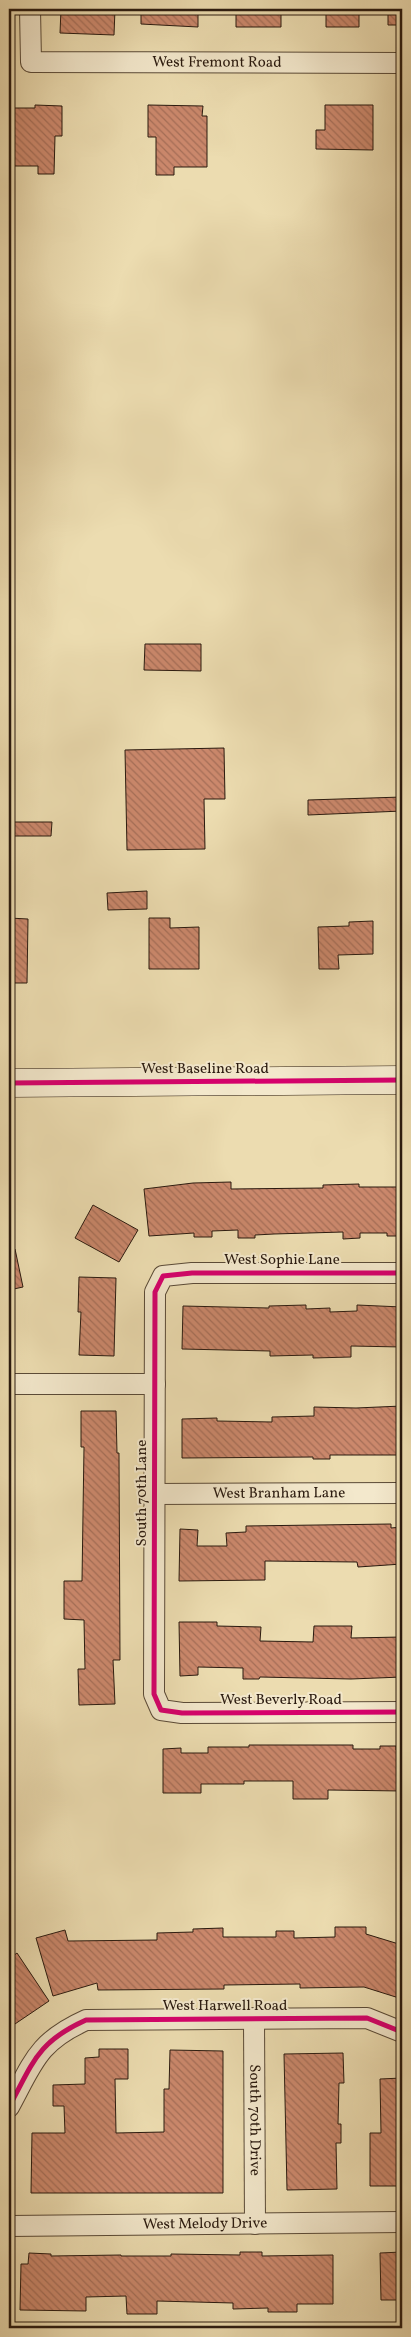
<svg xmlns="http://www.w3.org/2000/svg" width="411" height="2337" viewBox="0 0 411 2337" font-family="Vollkorn,serif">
	<defs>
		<pattern id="building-back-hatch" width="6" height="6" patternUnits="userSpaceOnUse" patternTransform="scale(1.25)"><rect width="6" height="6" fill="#cb886c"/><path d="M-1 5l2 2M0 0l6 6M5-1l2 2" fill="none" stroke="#a56e57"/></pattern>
	</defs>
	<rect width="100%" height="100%" fill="#ecdcb0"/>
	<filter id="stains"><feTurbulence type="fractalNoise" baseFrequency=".004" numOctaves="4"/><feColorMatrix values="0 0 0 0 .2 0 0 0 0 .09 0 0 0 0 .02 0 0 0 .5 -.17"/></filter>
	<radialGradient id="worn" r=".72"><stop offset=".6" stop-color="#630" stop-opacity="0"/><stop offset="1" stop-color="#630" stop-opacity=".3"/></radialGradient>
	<path fill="url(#building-back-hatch)" stroke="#2a1a0f" d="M61 9H115L114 35 60 33Z
		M141 9H198V27L141 24Z
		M236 9H281V27H236Z
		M326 9H359V27H326Z
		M388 9H402V25H388Z
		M35 105 62 106V136H55L54 174H38V166H9V108H35Z
		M148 105 203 106 202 116H207V167H174V175H156V137H148Z
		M325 105H373V150L316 149V130H325Z
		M145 644H201V671L144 670Z
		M224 748 225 799H204L205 849 127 850 125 750Z
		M402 797V811L308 815V800Z
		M10 822H52L51 836H10Z
		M147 891V909L108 910 107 893Z
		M9 918 28 919 27 983H9Z
		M149 918H170V928L199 927V969H149Z
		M373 921V954L338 955 339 969H319L318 927 349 926V922Z
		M231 1182V1189L323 1188V1185L359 1184V1187H402V1236H387V1233H360V1238L343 1239V1232L274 1234 255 1235V1238H238V1230L212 1231V1237H194V1233L149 1236 144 1189 193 1183Z
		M93 1205 138 1230 119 1262 75 1238Z
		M9 1249H15L23 1287 9 1290Z
		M79 1277 116 1278 114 1356 79 1355 81 1312H78Z
		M306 1305V1309L330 1308V1312L357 1311V1305L402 1307V1347L351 1346V1357L313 1358V1355L270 1356V1351L182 1349 183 1306 269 1308V1306Z
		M402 1406V1455H330V1459H313V1457L182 1458V1419L217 1418V1421L272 1422V1417L314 1416V1407L356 1408Z
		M81 1411H116L117 1453H119L120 1660H113L115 1704 79 1705 78 1669H85L84 1620 64 1619V1581H82L84 1447H81Z
		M391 1524V1528L402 1527V1564L358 1567 357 1562 265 1561V1580L179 1581 180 1529 198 1530 197 1546H227L226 1533 246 1532V1526Z
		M179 1622H217V1626L261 1627 260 1641 313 1642 314 1626H352L351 1638 402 1637V1677L351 1679 260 1677 259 1679H243V1668L198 1667V1675L180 1676Z
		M249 1745H353V1749H380V1746H396V1750H402V1791L328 1790V1799H293V1781H244V1784H201V1793H163V1749L181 1748V1753H208V1747H249Z
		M335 1927H366V1934L402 1945V1986L399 1998 364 1987 300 1988V1984L224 1985V1989L98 1990 97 1983 53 1996 36 1938 65 1930 68 1941 157 1940V1933L193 1932V1929L223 1928V1937H276V1931H294V1938L335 1937Z
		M17 1953 49 2001 9 2028V1959Z
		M99 2049H128V2079H115L116 2133 164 2132V2089H169L170 2050 223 2051V2193H31L32 2133H65L64 2106H53V2085L85 2084V2058L99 2057Z
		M343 2053 344 2083H339L338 2124H341V2143H336L337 2189 287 2190 284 2054Z
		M402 2078V2108H399L400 2186H370V2133H381L380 2079Z
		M240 2252H262V2256L333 2255V2304H297V2312H268V2308L233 2309V2303L157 2301V2314H127L126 2296 86 2297V2311L20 2310 21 2264H28L29 2253 51 2254V2256L121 2255V2256H171V2254L240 2255Z
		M402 2252V2300H381L380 2253Z"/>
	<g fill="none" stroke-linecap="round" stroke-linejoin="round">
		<g stroke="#5a4a37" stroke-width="22">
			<g id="street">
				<path id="s1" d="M30 9 31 62 402 63"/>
				<path d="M402 1273H192L163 1276 155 1292 154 1694 161 1710 182 1713 402 1712"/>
				<path d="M9 1384H155"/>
				<path id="s2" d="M155 1494 402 1493"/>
				<path id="s3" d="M254 2018 255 2224"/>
				<path d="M9 2107C33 2063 37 2042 86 2020L367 2018 402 2032"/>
				<path id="s4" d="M9 2226 402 2222"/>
			</g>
		</g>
		<g stroke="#2a1a0f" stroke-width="29">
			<path id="secondary" d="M9 1083 402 1080"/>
		</g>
		<use href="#street" stroke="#f3e8cc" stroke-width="20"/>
		<use href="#secondary" stroke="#f3e8cc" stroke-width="28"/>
		<g stroke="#f3e8cc" stroke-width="8">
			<path id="cycleway" d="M9 1083 402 1080
				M402 1273H192L163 1276 155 1292 154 1694 161 1710 182 1713 402 1712
				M9 2107C33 2063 37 2042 86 2020L367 2018 402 2032"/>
		</g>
		<use href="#cycleway" stroke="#d6006c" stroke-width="5"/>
	</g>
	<g text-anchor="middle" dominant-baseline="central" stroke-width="4" stroke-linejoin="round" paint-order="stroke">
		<g font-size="15" fill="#2a1a0f" stroke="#f3e8cc">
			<text stroke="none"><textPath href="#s1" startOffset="239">West Fremont Road</textPath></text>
			<text x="205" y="1069">West Baseline Road</text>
			<text x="282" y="1260">West Sophie Lane</text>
			<text transform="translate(142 1493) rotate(-90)">South 70th Lane</text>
			<text stroke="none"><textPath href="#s2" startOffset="124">West Branham Lane</textPath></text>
			<text x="281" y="1700">West Beverly Road</text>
			<text x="225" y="2006">West Harwell Road</text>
			<text stroke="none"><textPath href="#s3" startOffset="102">South 70th Drive</textPath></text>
			<text stroke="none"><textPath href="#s4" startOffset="196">West Melody Drive</textPath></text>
		</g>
	</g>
	<rect width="411" height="2337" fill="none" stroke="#ecdcb0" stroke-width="30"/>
	<rect x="10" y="10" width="391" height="2317" fill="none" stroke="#2a1a0f" stroke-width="2.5"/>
	<rect x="15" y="15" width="381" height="2307" fill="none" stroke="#2a1a0f"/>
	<rect width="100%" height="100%" filter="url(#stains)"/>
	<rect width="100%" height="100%" fill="url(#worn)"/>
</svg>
